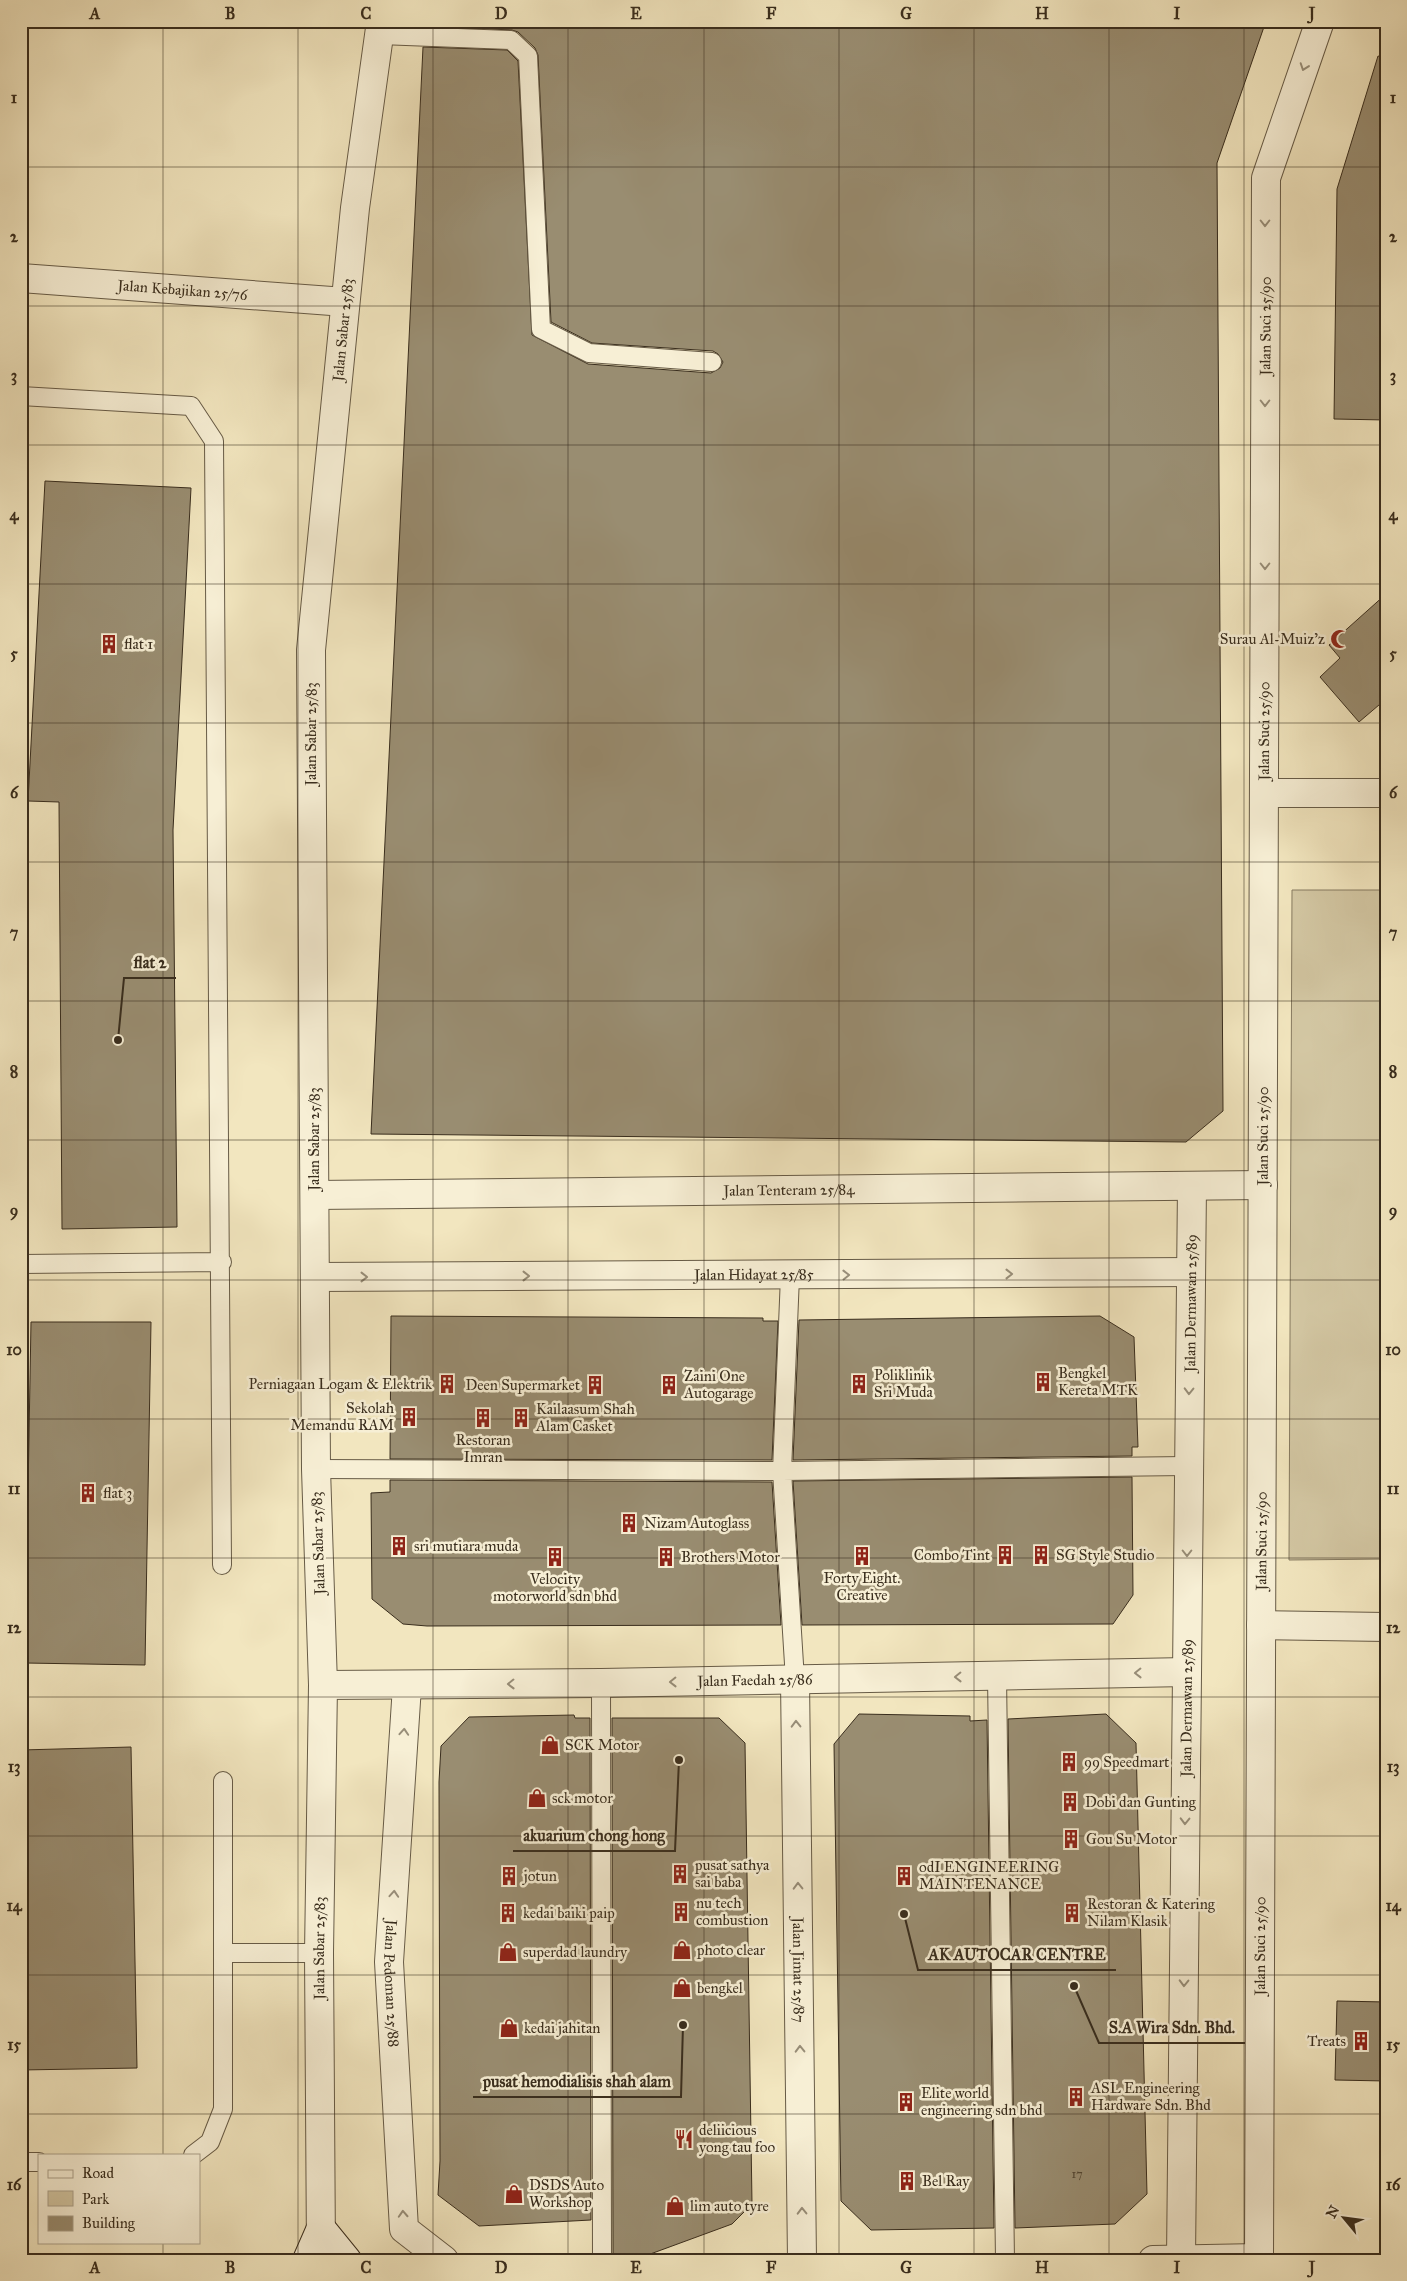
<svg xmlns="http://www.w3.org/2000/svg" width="1407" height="2281" viewBox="0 0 1407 2281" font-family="'IM FELL Great Primer',serif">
	<rect width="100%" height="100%" fill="#f2e6bf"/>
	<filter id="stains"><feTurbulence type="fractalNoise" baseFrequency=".004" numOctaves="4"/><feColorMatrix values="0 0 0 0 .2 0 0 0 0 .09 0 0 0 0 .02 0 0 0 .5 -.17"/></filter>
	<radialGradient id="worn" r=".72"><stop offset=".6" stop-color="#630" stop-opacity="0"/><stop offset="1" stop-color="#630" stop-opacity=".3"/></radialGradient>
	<path fill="#d3c7a3" stroke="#867a60" d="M1292 890H1386V1559L1289 1560Z"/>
	<path fill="#998d71" stroke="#392d1d" d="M424 21H1266L1217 163 1223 1111 1186 1142 371 1134 423 47 507 50 518 61 532 335 588 364 711 373 720 368 723 362 718 354 713 351 592 343 551 322 538 55 535 48 518 32 512 30 424 26Z
		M1378 56 1386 58V420L1334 419 1337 189Z
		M45 481 191 488 173 830 177 1227 62 1229 59 802 28 801Z
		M1386 594V699L1359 722 1320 677 1340 658 1329 645Z
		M391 1316 763 1318V1321H778L772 1460 390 1459Z
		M1100 1316 1134 1337 1138 1447H1132V1456L793 1460 799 1320Z
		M31 1322H151L145 1665 25 1663Z
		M1132 1477 1133 1595 1113 1624 802 1625 793 1481Z
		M390 1480 772 1482 781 1625 427 1626 403 1624 372 1599 371 1493 390 1492Z
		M859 1714 970 1716V1721L987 1720 994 2228 871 2230 841 2201 834 1744Z
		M1106 1714 1136 1743 1147 2194 1115 2224 1015 2228 1008 1719Z
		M574 1715 575 1718H590L591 2220 479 2226 438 2195 440 2161 439 1782 441 1746 469 1717Z
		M612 1718H719L745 1743 752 2204 732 2224 634 2260H613Z
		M131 1747 137 2068 21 2070V1750Z
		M1337 2001 1386 2002V2081L1335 2080Z"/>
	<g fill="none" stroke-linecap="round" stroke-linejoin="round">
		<g stroke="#675b46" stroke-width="20">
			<path id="service" d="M380 35 511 40 528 56 541 329 589 353 712 362
				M21 396 191 406 214 441 222 1565
				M21 1264 222 1262
				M790 1276 782 1471 795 1680
				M316 1469 782 1471 1187 1466
				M997 1676 1005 2260
				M601 1683 602 2260
				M223 1953H319
				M193 2155 210 2142 223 2109V1781
				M21 2162H39"/>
		</g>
		<g stroke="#675b46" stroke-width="30">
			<g id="minor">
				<path id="s1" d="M21 278 345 302"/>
				<path d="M1265 793H1386"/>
				<path id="s2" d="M315 1195 1263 1185"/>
				<path id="s3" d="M315 1277 1191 1272"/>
				<path d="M1261 1625 1386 1627"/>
				<path id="s4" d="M795 1680 802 2260"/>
				<path id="s5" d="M323 1685 601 1683 1187 1672"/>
				<path id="s6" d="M407 1686 389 1962 404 2229 444 2260"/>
				<path id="s7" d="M321 2253 319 1953 323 1685 316 1469 311 650 355 208 381 21"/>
				<path id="s8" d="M1181 2259 1192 1186"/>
				<path d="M1153 2260 1259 2258"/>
				<path id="s9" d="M1259 2260 1266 178 1320 21"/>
			</g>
		</g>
		<g stroke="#392d1d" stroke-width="30">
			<path id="secondary" d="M307 2260 321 2228 347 2260"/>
		</g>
		<use href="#service" stroke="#f7efd5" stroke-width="18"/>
		<use href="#minor" stroke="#f7efd5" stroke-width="28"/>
		<use href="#secondary" stroke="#f7efd5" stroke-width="28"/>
	</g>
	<defs><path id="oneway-chevron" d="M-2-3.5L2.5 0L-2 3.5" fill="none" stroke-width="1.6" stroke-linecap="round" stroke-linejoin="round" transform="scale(1.25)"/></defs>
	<g stroke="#988e79">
		<use href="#oneway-chevron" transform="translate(1304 67) rotate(109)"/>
		<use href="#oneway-chevron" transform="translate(1265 223) rotate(90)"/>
		<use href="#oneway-chevron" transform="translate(1265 403) rotate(90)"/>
		<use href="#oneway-chevron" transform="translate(1265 566) rotate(90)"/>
		<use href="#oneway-chevron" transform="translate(1009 1274)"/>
		<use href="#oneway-chevron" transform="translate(846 1275) rotate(-1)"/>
		<use href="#oneway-chevron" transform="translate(526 1276)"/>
		<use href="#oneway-chevron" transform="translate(364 1277)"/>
		<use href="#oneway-chevron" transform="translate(1189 1391) rotate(91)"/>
		<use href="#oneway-chevron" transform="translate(1187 1553) rotate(90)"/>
		<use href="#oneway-chevron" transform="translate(1138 1673) rotate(179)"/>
		<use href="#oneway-chevron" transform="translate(958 1677) rotate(179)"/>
		<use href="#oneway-chevron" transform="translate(673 1682) rotate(179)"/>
		<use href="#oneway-chevron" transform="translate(511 1684) rotate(179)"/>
		<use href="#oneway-chevron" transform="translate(796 1724) rotate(-91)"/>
		<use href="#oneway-chevron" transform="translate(404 1732) rotate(-86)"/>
		<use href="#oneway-chevron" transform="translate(1185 1821) rotate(91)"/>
		<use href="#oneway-chevron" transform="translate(798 1886) rotate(-91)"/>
		<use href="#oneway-chevron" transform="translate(394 1894) rotate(-86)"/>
		<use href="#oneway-chevron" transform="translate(1184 1983) rotate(91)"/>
		<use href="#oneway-chevron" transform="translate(800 2049) rotate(-91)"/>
		<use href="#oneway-chevron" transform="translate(802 2211) rotate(-91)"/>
		<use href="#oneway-chevron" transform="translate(403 2214) rotate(-93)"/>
	</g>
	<path fill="none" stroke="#392d1d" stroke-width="1" stroke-opacity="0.55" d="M163 21V2155M298 21V2260M433 21V2260M568 21V2260M704 21V2260M839 21V2260M974 21V2260M1109 21V2260M1244 21V2260M21 167H1386M21 306H1386M21 445H1386M21 584H1386M21 723H1386M21 862H1386M21 1001H1386M21 1140H1386M21 1280H1386M21 1419H1386M21 1558H1386M21 1697H1386M21 1836H1386M21 1975H1386M21 2114H1386M163 2242V2260"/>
	<defs>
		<g id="mosque-bare" transform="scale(1.5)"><path d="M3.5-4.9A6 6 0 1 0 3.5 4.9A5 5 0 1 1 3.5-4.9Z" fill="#8f2418" stroke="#f7efd5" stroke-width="2.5" paint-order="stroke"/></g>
		<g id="building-bare" transform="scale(1.5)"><path d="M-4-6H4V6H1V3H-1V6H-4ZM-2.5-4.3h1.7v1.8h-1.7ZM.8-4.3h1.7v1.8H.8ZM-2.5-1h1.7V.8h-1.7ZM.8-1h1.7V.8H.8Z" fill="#8f2418" stroke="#f7efd5" stroke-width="2.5" paint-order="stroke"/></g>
		<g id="shop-bare" transform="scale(1.5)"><path d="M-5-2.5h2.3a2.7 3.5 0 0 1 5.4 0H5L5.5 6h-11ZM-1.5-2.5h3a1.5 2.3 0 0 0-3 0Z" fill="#8f2418" stroke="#f7efd5" stroke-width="2.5" paint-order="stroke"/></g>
		<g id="restaurant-bare" transform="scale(1.5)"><path d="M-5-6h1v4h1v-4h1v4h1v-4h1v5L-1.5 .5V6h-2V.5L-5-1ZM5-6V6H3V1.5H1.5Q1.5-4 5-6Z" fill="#8f2418" stroke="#f7efd5" stroke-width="2.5" paint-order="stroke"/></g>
	</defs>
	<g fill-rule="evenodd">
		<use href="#mosque-bare" x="1340" y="639"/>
		<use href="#building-bare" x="109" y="644"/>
		<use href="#building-bare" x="1043" y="1382"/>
		<use href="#building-bare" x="447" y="1384"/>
		<use href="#building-bare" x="859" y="1384"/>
		<use href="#building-bare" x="595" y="1385"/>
		<use href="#building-bare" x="669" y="1385"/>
		<use href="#building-bare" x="409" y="1417"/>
		<use href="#building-bare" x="483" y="1418"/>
		<use href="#building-bare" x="521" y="1418"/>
		<use href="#building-bare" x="88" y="1493"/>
		<use href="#building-bare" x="629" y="1523"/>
		<use href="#building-bare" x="399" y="1546"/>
		<use href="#building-bare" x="1005" y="1555"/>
		<use href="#building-bare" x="1041" y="1555"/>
		<use href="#building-bare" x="862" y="1556"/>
		<use href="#building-bare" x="555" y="1557"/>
		<use href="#building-bare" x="666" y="1557"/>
		<use href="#shop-bare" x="550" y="1745"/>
		<use href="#building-bare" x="1069" y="1762"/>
		<use href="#shop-bare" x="537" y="1798"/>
		<use href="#building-bare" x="1070" y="1802"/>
		<use href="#building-bare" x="1071" y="1839"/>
		<use href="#building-bare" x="680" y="1874"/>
		<use href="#building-bare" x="509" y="1876"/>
		<use href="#building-bare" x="904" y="1876"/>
		<use href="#building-bare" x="681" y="1912"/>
		<use href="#building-bare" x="508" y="1913"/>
		<use href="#building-bare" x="1072" y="1913"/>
		<use href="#shop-bare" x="682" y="1950"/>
		<use href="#shop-bare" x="508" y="1952"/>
		<use href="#shop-bare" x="682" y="1988"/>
		<use href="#shop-bare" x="509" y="2028"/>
		<use href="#building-bare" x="1361" y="2041"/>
		<use href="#building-bare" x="1076" y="2097"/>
		<use href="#building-bare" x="906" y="2102"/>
		<use href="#restaurant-bare" x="684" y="2139"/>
		<use href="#building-bare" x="907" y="2181"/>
		<use href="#shop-bare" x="514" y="2194"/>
		<use href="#shop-bare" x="675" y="2206"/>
	</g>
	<g text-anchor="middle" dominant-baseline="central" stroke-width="5" stroke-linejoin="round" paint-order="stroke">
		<g font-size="12" fill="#514532">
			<text x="1077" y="2174">17</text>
		</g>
		<g font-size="15" fill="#392d1d" stroke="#f7efd5">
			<text stroke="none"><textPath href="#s1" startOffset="162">Jalan Kebajikan 25/76</textPath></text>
			<text stroke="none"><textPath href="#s9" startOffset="1934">Jalan Suci 25/90</textPath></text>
			<text stroke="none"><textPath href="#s7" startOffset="1925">Jalan Sabar 25/83</textPath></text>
			<text stroke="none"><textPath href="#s9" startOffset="1529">Jalan Suci 25/90</textPath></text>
			<text transform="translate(311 734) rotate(-90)">Jalan Sabar 25/83</text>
			<text stroke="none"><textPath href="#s9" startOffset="1124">Jalan Suci 25/90</textPath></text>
			<text transform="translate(314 1139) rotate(-90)">Jalan Sabar 25/83</text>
			<text stroke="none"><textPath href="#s2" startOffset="474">Jalan Tenteram 25/84</textPath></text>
			<text stroke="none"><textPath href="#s3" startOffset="439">Jalan Hidayat 25/85</textPath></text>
			<text stroke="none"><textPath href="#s8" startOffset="956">Jalan Dermawan 25/89</textPath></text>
			<text stroke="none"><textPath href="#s9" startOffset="719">Jalan Suci 25/90</textPath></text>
			<text transform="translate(318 1543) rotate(-92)">Jalan Sabar 25/83</text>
			<text stroke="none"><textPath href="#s5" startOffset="432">Jalan Faedah 25/86</textPath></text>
			<text stroke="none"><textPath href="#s8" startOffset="551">Jalan Dermawan 25/89</textPath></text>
			<text stroke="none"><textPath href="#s9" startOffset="314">Jalan Suci 25/90</textPath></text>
			<text stroke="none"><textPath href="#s7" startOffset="305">Jalan Sabar 25/83</textPath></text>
			<text stroke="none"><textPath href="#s4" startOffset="290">Jalan Jimat 25/87</textPath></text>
			<text stroke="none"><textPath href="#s6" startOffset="298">Jalan Pedoman 25/88</textPath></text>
		</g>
		<g font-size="15" fill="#392d1d" stroke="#f7efd5" text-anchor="start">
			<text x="1325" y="639" text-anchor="end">Surau Al-Muiz'z</text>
			<text x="124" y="644">flat 1</text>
			<text x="1058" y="1373">Bengkel<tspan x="1058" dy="17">Kereta MTK</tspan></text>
			<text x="874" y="1375">Poliklinik<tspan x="874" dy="17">Sri Muda</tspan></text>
			<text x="684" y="1376">Zaini One<tspan x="684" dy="17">Autogarage</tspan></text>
			<text x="432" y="1384" text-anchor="end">Perniagaan Logam &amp; Elektrik</text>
			<text x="580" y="1385" text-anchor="end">Deen Supermarket</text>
			<text x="394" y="1408" text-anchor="end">Sekolah<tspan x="394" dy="17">Memandu RAM</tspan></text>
			<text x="536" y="1409">Kailaasum Shah<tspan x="536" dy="17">Alam Casket</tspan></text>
			<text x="483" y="1440" text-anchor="middle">Restoran<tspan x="483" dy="17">Imran</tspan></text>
			<text x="103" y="1493">flat 3</text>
			<text x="644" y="1523">Nizam Autoglass</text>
			<text x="414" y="1546">sri mutiara muda</text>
			<text x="990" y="1555" text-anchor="end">Combo Tint</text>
			<text x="1056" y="1555">SG Style Studio</text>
			<text x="681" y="1557">Brothers Motor</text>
			<text x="862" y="1578" text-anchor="middle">Forty Eight.<tspan x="862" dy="17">Creative</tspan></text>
			<text x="555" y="1579" text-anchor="middle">Velocity<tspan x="555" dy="17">motorworld sdn bhd</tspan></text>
			<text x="565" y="1745">SCK Motor</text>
			<text x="1084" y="1762">99 Speedmart</text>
			<text x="552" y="1798">sck motor</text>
			<text x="1085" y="1802">Dobi dan Gunting</text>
			<text x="1086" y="1839">Gou Su Motor</text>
			<text x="695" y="1865">pusat sathya<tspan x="695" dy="17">sai baba</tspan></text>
			<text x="919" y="1867">odI ENGINEERING<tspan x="919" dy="17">MAINTENANCE</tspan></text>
			<text x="524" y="1876">jotun</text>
			<text x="696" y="1903">nu tech<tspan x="696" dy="17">combustion</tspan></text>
			<text x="1087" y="1904">Restoran &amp; Katering<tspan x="1087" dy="17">Nilam Klasik</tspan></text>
			<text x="523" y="1913">kedai baiki paip</text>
			<text x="697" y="1950">photo clear</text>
			<text x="523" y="1952">superdad laundry</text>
			<text x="697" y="1988">bengkel</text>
			<text x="524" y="2028">kedai jahitan</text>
			<text x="1346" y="2041" text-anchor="end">Treats</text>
			<text x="1091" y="2088">ASL Engineering<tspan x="1091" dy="17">Hardware Sdn. Bhd</tspan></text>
			<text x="921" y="2093">Elite world<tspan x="921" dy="17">engineering sdn bhd</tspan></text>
			<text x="699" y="2130">deliicious<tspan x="699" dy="17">yong tau foo</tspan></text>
			<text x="922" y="2181">Bel Ray</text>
			<text x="529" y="2185">DSDS Auto<tspan x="529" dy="17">Workshop</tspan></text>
			<text x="690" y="2206">lim auto tyre</text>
		</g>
	</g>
	<path fill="none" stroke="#392d1d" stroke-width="2" d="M118 1040L124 978H176M679 1760L675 1851H513M904 1914L918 1970H1116M1074 1986L1099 2043H1245M683 2025L681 2097H473"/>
	<g fill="#392d1d" stroke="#f7efd5" stroke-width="2">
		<circle cx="118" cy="1040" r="5"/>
		<circle cx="679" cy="1760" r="5"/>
		<circle cx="904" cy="1914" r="5"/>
		<circle cx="1074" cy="1986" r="5"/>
		<circle cx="683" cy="2025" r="5"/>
	</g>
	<g font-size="16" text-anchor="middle" font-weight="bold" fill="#392d1d" stroke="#f7efd5" stroke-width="5" stroke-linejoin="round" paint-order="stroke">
		<text x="150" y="968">flat 2</text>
		<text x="594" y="1841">akuarium chong hong</text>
		<text x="1017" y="1960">AK AUTOCAR CENTRE</text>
		<text x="1172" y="2033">S.A Wira Sdn. Bhd.</text>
		<text x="577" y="2087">pusat hemodialisis shah alam</text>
	</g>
	<rect width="1407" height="2281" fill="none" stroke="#f2e6bf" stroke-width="55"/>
	<rect x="38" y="2154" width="162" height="90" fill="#f7efd5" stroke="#aba18b"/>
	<rect x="48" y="2170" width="25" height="8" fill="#f7efd5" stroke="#aba18b"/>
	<text x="82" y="2178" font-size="15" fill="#392d1d">Road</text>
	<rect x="48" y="2191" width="25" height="15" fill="#d3c7a3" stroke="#aba18b"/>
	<text x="82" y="2204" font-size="15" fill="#392d1d">Park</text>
	<rect x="48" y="2216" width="25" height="15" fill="#998d71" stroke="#aba18b"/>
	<text x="82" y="2228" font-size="15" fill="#392d1d">Building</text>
	<g transform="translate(1344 2218) rotate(299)" stroke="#f7efd5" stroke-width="4" paint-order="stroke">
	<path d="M0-4L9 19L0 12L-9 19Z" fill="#392d1d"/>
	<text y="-8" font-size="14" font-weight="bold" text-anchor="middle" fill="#392d1d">N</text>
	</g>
	<rect x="28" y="28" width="1352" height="2226" fill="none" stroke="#392d1d" stroke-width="2"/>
	<g font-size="16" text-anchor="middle" font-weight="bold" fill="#392d1d">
		<text x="95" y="19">A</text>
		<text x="230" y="19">B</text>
		<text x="366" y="19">C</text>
		<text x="501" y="19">D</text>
		<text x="636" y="19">E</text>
		<text x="771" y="19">F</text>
		<text x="906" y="19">G</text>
		<text x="1042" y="19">H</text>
		<text x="1177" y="19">I</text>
		<text x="1312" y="19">J</text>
		<text x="14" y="103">1</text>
		<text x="1393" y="103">1</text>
		<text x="14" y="242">2</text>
		<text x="1393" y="242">2</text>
		<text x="14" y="381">3</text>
		<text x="1393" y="381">3</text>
		<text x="14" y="520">4</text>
		<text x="1393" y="520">4</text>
		<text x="14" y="659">5</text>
		<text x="1393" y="659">5</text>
		<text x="14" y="798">6</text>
		<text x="1393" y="798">6</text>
		<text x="14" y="938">7</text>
		<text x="1393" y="938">7</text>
		<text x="14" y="1077">8</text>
		<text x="1393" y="1077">8</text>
		<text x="14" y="1216">9</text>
		<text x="1393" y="1216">9</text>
		<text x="14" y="1355">10</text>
		<text x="1393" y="1355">10</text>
		<text x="14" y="1494">11</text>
		<text x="1393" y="1494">11</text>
		<text x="14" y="1633">12</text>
		<text x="1393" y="1633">12</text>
		<text x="14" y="1772">13</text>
		<text x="1393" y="1772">13</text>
		<text x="14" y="1911">14</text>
		<text x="1393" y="1911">14</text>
		<text x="14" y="2050">15</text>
		<text x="1393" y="2050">15</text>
		<text x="14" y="2190">16</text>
		<text x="1393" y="2190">16</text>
		<text x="95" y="2273">A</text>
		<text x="230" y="2273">B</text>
		<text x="366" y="2273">C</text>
		<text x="501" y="2273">D</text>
		<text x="636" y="2273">E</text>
		<text x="771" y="2273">F</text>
		<text x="906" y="2273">G</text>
		<text x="1042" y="2273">H</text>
		<text x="1177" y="2273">I</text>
		<text x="1312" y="2273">J</text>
	</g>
	<rect width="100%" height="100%" filter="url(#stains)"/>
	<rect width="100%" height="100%" fill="url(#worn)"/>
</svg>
